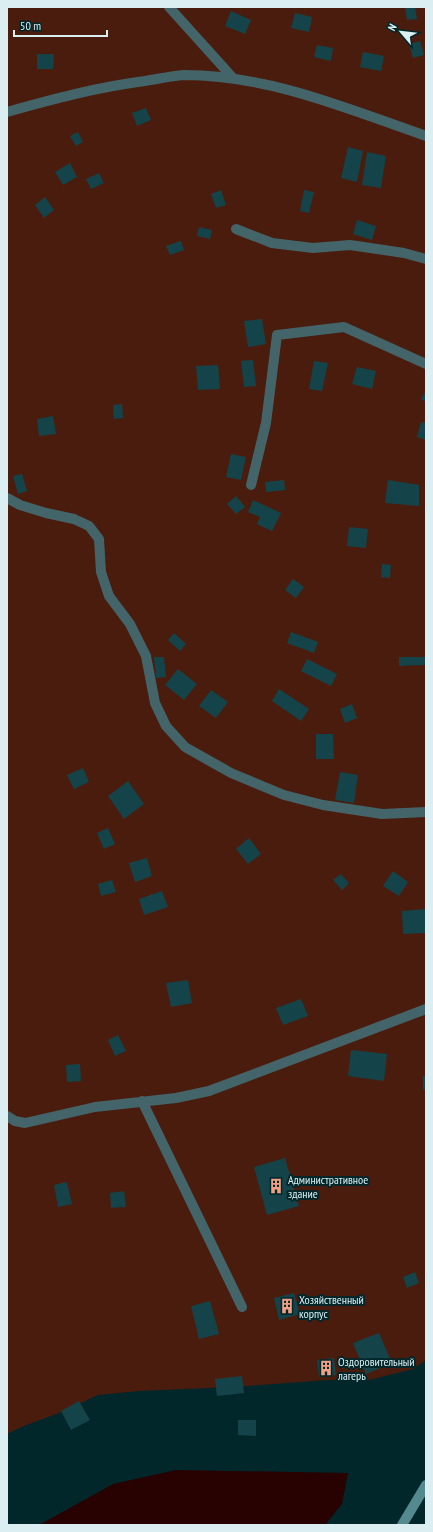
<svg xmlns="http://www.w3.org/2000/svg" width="433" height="1532" viewBox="0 0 433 1532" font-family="'PT Sans Narrow',sans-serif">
	<rect width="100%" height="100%" fill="#02272b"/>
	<path fill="#4a1c0d" d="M7 7H426V1360L413 1369 369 1380H327L232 1387 139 1391 98 1395 59 1413 21 1427 7 1434Z"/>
	<path fill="#280200" d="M176 1470 348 1473 342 1504 325 1525H39L113 1484Z"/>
	<path fill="#144449" d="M405 7H415L417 19 407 20Z
		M231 11 251 20 245 34 225 26Z
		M295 13 312 17 309 32 291 28Z
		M420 41 424 55 413 58 409 44Z
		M317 45 333 48 331 61 314 57Z
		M363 52 384 56 381 71 360 67Z
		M37 54H54L53 69H37Z
		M146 108 151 120 137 126 132 113Z
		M78 132 83 142 76 146 70 136Z
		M348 147 363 151 357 182 341 178Z
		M367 152 386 156 381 188 362 185Z
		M70 163 77 177 63 185 55 172Z
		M99 173 104 183 91 189 86 179Z
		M221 190 226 205 216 208 211 194Z
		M304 190 314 192 309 213 300 211Z
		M45 197 54 210 44 218 35 205Z
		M357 220 376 226 372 240 353 234Z
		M199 227 212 230 210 239 197 236Z
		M181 241 184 250 170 255 166 246Z
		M262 319 266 344 248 347 244 321Z
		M253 360 256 386 244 387 241 361Z
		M314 361 328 363 322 391 309 389Z
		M218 365 220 389 198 390 196 366Z
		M357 367 376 371 372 389 352 384Z
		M426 391V402L421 399Z
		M122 404 123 418 114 419 113 405Z
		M53 416 56 434 39 436 37 419Z
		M421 422 426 423V440L417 437Z
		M231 454 246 457 241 480 226 477Z
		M22 474 27 491 18 494 13 476Z
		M284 480 285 490 266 492 265 482Z
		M388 480 419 485V506L385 503Z
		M236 496 245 507 236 514 227 504Z
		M253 500 281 513 272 531 257 524 260 517 248 512Z
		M349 527 368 529 366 548 347 546Z
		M382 564 391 565 390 578 381 577Z
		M293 579 304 587 296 598 285 590Z
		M291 632 318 642 314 653 287 643Z
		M174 633 186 644 180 651 168 640Z
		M154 657H164L166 677 156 678Z
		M399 657H425V665L399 666Z
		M307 659 337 674 331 686 301 671Z
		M178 669 197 684 184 700 165 685Z
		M279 689 309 709 301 721 272 701Z
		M211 690 228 702 216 718 199 706Z
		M352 704 357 718 345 723 340 709Z
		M316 734H333L334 759H316Z
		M83 768 89 782 74 789 67 775Z
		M340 772 358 775 354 803 335 800Z
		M128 781 144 804 124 819 108 796Z
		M108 828 115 844 104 849 97 833Z
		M249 838 261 854 248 864 236 849Z
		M147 858 152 876 135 882 129 863Z
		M393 871 408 882 399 896 383 886Z
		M341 874 349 883 342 890 333 880Z
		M112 880 116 892 101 896 98 884Z
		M162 891 168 907 144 915 139 899Z
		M426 909V933L403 934 402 911Z
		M188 980 192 1003 171 1007 166 983Z
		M301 999 308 1016 283 1025 276 1008Z
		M118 1035 126 1051 115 1056 108 1040Z
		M351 1050 387 1054 384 1081 348 1076Z
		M80 1064 81 1081 67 1082 66 1065Z
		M423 1076H426V1090H423Z
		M285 1158 299 1206 267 1215 254 1167Z
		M67 1182 72 1204 58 1207 54 1185Z
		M124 1191 126 1207 111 1208 110 1193Z
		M415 1272 419 1283 407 1288 403 1277Z
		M294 1293 300 1314 279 1320 274 1298Z
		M210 1301 219 1334 199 1339 191 1306Z
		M379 1333 392 1363 366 1374 353 1343Z
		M334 1358 336 1375 319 1377 317 1360Z
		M242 1376 244 1393 217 1396 215 1379Z
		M79 1401 90 1420 71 1430 61 1411Z
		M238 1420H256V1436L238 1435Z"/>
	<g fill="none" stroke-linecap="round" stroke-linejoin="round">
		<path stroke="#436468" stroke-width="10" d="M169 7 233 78
			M7 112C53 99 98 87 145 81 158 79 171 76 184 75 269 75 348 109 426 136
			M236 229 272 243 313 248 350 245 404 253 426 259
			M251 485 266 423 277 335 344 327 426 364
			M7 498 20 505 46 513 74 519 89 526 99 539 101 572 109 596 130 624 146 656 155 703 166 726 185 747 231 773 284 795 323 805 382 814 426 812
			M142 1101 242 1307
			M7 1116 15 1121 25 1123 95 1107 176 1098 209 1091 426 1009"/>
		<path stroke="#548990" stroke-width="10" d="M402 1525 426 1485"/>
	</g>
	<defs>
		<g id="building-bare" transform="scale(1.2)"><path d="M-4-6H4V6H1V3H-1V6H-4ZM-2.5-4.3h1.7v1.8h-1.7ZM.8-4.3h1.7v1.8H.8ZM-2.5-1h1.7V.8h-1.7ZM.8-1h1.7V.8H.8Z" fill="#f39f84" stroke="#02272b" stroke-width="2.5" paint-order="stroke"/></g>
	</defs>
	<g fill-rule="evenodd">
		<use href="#building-bare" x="276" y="1186"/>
		<use href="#building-bare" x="287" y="1306"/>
		<use href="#building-bare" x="326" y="1368"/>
	</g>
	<g text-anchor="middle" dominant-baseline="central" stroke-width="4" stroke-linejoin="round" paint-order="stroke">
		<g font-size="12" fill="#dbeef1" stroke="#02272b" text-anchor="start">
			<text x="288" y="1179">Административное<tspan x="288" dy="14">здание</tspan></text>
			<text x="299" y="1299">Хозяйственный<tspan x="299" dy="14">корпус</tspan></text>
			<text x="338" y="1361">Оздоровительный<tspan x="338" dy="14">лагерь</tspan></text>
		</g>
	</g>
	<rect width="433" height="1532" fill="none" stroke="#dbeef1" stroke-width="16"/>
	<g transform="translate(401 32) rotate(298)" stroke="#02272b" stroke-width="3" paint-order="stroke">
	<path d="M0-3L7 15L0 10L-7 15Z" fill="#dbeef1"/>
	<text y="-6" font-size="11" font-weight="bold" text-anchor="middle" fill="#dbeef1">N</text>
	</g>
	<path d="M14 30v6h93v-6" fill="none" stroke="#dbeef1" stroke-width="2"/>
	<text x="20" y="30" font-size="12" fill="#dbeef1" stroke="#02272b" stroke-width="3" paint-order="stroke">50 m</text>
</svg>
